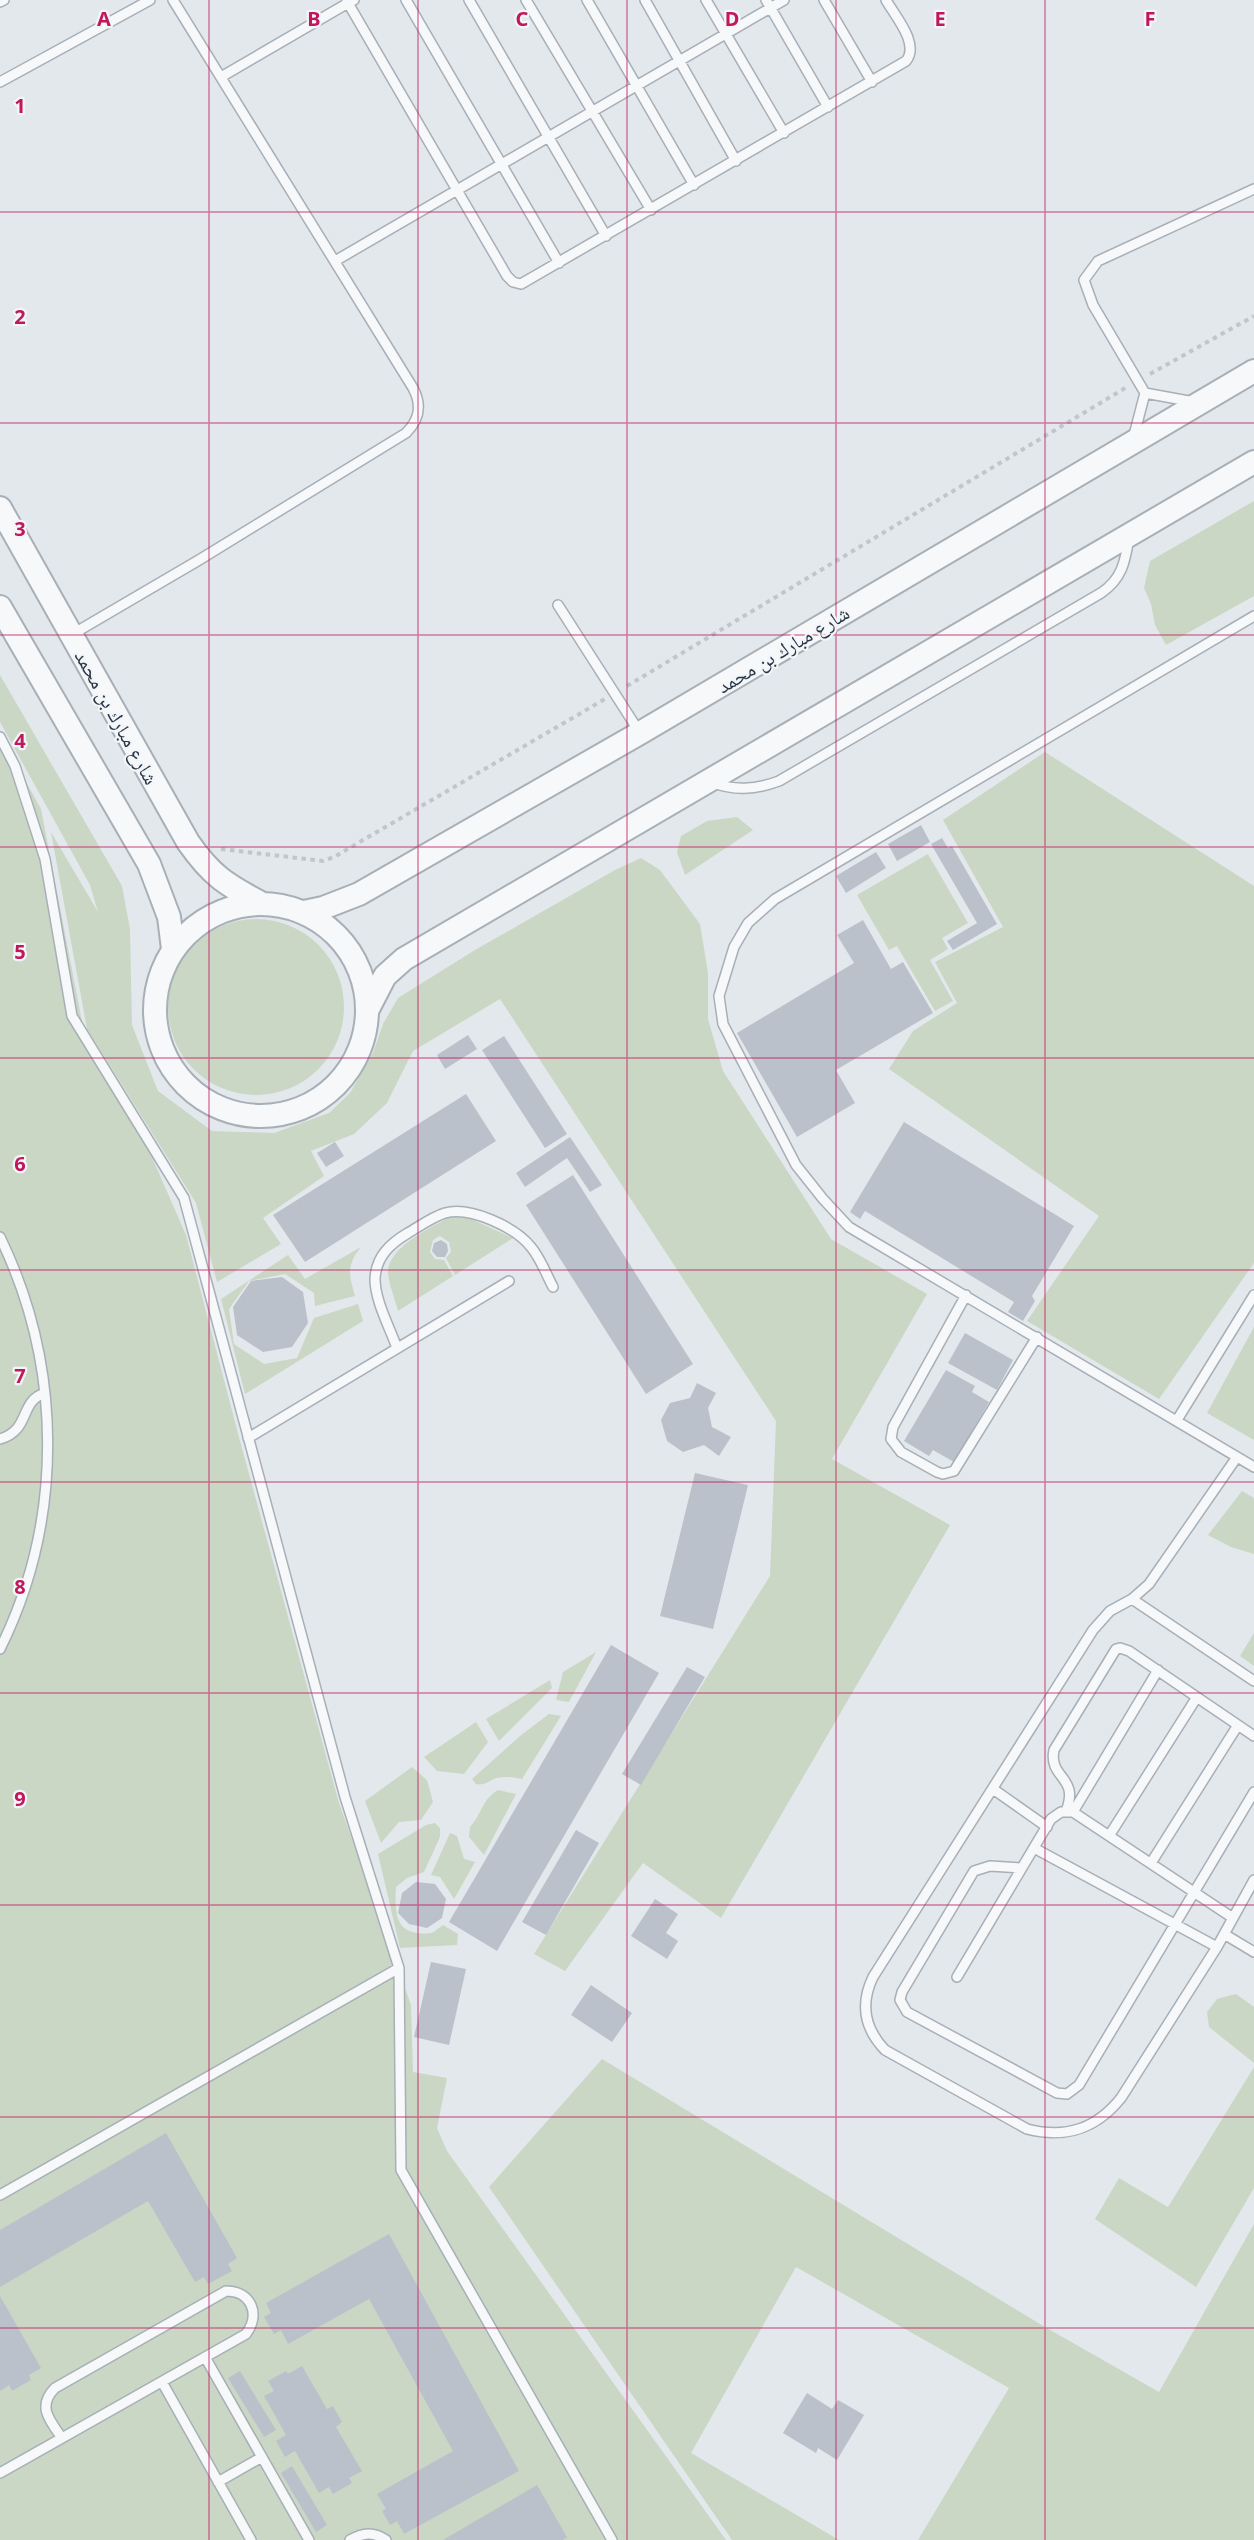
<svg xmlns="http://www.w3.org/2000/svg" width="1254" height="2540" viewBox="0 0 1254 2540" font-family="'Noto Sans','Noto Naskh Arabic',sans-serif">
	<rect width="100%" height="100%" fill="#e3e8ec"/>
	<path fill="#cad7c4" d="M1254 501V596L1166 645 1155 625 1151 604 1144 588 1150 561Z
		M0 675 122 886 130 929 132 1025 158 1091 212 1131 274 1133 329 1113 350 1093 373 1053 383 1024 398 998 475 950 615 870 641 858 660 870 700 924 708 973V1019L723 1071 831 1239 927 1294 832 1459 950 1525 721 1918 643 1863 565 1971 534 1954 770 1576 776 1421 500 999 413 1051 387 1103 354 1134 311 1151 324 1176 263 1218 281 1244 217 1282 196 1203 87 1029 51 832 98 912 90 885 0 722Z
		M0 735 41 809 85 1037 137 1123 186 1235 240 1441 339 1803 411 2005 413 2072 447 2078 437 2128 447 2151 726 2540H0Z
		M1045 752 1254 886V1263L1159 1399 1027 1321 1099 1216 889 1069 913 1031 957 1003 935 962 1003 927 943 820Z
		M737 817 753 830 685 875 677 852 681 836 707 821Z
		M928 854 968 923 942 938 948 949 930 960 953 1001 935 1011 897 946 889 950 857 895Z
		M168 1007a88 88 0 1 1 176 0a88 88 0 1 1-176 0Z
		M450 1217 469 1218 513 1238 455 1275 446 1258 451 1252 449 1242 440 1236 433 1240 430 1252 435 1259 444 1260 453 1276 398 1311C395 1299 389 1285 388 1273 387 1248 431 1227 450 1217Z
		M361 1247C346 1266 349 1274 355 1296L315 1306 314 1293 285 1274 249 1281 229 1309 234 1344 264 1364 297 1358 314 1318 358 1304 363 1321 245 1394 221 1299 288 1255 305 1279Z
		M1254 1327V1440L1207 1413Z
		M1242 1491 1254 1498V1554L1231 1547 1208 1535Z
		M1254 1633V1666L1240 1656Z
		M596 1652 569 1702 556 1700 563 1672Z
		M550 1680 552 1688 499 1741 486 1719Z
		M549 1714 561 1716 522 1779C513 1777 505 1776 496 1778 488 1781 485 1786 476 1784L472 1779 520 1736Z
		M476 1722 488 1742 464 1774 437 1771 424 1757Z
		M412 1767 427 1780 433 1802 421 1820 399 1822 381 1843 365 1801Z
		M498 1790 516 1794 484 1855 469 1837 470 1827C482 1814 482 1799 498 1790Z
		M435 1823 440 1828V1837L424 1872 407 1878 396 1887C394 1918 397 1937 432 1933L443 1925 458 1934 457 1945 400 1948 378 1854 426 1825Z
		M450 1833 457 1836 464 1859 475 1862 454 1899 440 1877 431 1875Z
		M1236 1994 1254 2007V2063L1209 2027 1207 2012 1217 1999Z
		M602 2059 1045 2327 1159 2392 1254 2224V2540H918L1009 2388 796 2267 691 2453 839 2540H732L489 2187Z
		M1254 2067V2188L1196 2287 1095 2219 1119 2178 1168 2207Z"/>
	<path fill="#bac1cb" d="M921 825 930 842 897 861 888 844Z
		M942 838 948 848 952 846 997 924 953 950 947 941 977 923 931 844Z
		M876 852 886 868 846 893 836 876Z
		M863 920 891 969 903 962 933 1013 836 1070 855 1103 797 1137 737 1033 854 963 837 935Z
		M468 1035 477 1049 445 1069 437 1055Z
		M504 1036 567 1134 545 1148 482 1050Z
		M466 1094 496 1141 305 1262 273 1215Z
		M904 1122 1074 1226 1032 1296 1035 1301 1023 1321 1008 1312 1014 1302 865 1211 860 1219 850 1212Z
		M570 1137 602 1185 590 1192 567 1158 525 1187 516 1173Z
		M335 1142 344 1156 326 1167 317 1153Z
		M573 1175 693 1364 646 1394 526 1205Z
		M441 1240 447 1244 448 1251 445 1257H437L432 1251 434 1243Z
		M282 1277 303 1292 308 1323 292 1347 263 1352 237 1335 233 1307 251 1281Z
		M965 1333 1013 1360 997 1390 948 1363Z
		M946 1370 975 1386 972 1392 989 1402 954 1462 933 1450 929 1456 904 1441Z
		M697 1383 716 1393 708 1408 712 1427 731 1437 719 1456 704 1445 683 1452 667 1441 661 1420 670 1403 690 1398Z
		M695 1473 748 1485 713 1629 660 1616Z
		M611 1645 659 1673 497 1951 449 1922Z
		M687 1667 705 1677 641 1785 622 1774Z
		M576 1830 599 1843 546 1935 522 1922Z
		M416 1882 435 1884 446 1899 442 1918 427 1928 409 1924 398 1913 402 1893Z
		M655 1899 678 1914 666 1933 678 1941 667 1959 631 1936Z
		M431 1962 466 1969 449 2045 414 2037Z
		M591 1985 632 2013 612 2042 571 2015Z
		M166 2133 237 2258 228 2264 232 2271 208 2284 204 2277 195 2282 148 2201 0 2287V2230Z
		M389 2234 519 2471 404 2534 397 2521 390 2525 382 2511 386 2509 377 2494 453 2451 369 2299 288 2344 281 2330 274 2334 264 2317 271 2313 266 2303Z
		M0 2296 41 2368 29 2375 31 2380 12 2391 9 2385 0 2391Z
		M302 2366 327 2409 333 2406 342 2422 336 2427 362 2471 349 2478 352 2483 333 2494 329 2487 319 2493 295 2451 285 2457 276 2441 286 2435 264 2396 274 2391 268 2381 286 2371 288 2374Z
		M240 2371 276 2430 264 2437 228 2378Z
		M807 2393 832 2409 838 2400 864 2415 837 2460 818 2448 816 2453 783 2433Z
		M292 2466 327 2525 316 2532 281 2473Z
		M537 2485 567 2537 563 2540H443Z"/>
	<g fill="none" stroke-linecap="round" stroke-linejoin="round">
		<g stroke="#a7afb7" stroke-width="12">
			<path id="service" d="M354 0 348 3 507 276 513 282 521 284 906 61C920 44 895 16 886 0
				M406 0 559 263
				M469 0 606 236
				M526 0 651 210
				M587 0 694 185
				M645 0 736 161
				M706 0 784 133
				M766 0 828 107
				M824 0 872 82
				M0 2 4 0
				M221 77 348 3 347 0
				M0 82 150 0
				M335 261 784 0
				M1145 393 1194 402
				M1133 439 1145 393 1093 305 1084 280 1098 261 1254 189
				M558 605 640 733
				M1254 616 775 899 748 923 734 947 719 996 723 1024 796 1165 823 1199 849 1227 1254 1467
				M71 635 199 560 406 433C420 419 422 405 413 388L173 0
				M0 737 15 766 45 859 72 1016 184 1198 345 1797 399 1968 401 2170 612 2540
				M710 782C734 791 755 790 779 781L1101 593C1122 579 1125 562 1129 538
				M0 1237C63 1367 64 1520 0 1649
				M966 1295 893 1427 891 1439 901 1452 937 1472 943 1474 954 1471 1037 1337
				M397 1348C390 1328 375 1301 375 1279 376 1256 391 1243 408 1233 420 1226 432 1217 445 1213 470 1206 515 1227 531 1247 541 1259 546 1274 553 1287
				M1177 1420 1254 1295
				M248 1438 509 1281
				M0 1439C31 1430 19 1401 45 1393
				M1132 1599 1149 1584 1237 1457
				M1254 1681 1132 1599 1110 1611 1093 1630 873 1977C860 2004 864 2028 885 2050L1027 2129C1066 2139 1096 2129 1121 2098L1217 1947 1254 1880
				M993 1789 1047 1827
				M1066 1811C1080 1776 1048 1779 1054 1750L1116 1649 1120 1648 1129 1651 1254 1736
				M1073 1812 1158 1670
				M1109 1836 1197 1697
				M1034 1848 1217 1947
				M1151 1863 1238 1725
				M1021 1868 990 1866 974 1871 902 1992 900 2000 907 2012 1057 2093 1067 2094 1079 2085 1254 1792
				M1224 1934 1254 1952
				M957 1977 1051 1819 1061 1812H1073L1233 1918
				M0 2195 399 1968
				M226 2291C251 2291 261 2314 246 2334L62 2438C49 2420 37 2406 55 2388Z
				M205 2357 309 2540
				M162 2382 251 2540
				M0 2473 62 2438
				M218 2482 262 2457
				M350 2540C363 2533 373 2531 386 2540"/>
		</g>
		<g stroke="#a7afb7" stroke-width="26">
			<path id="tertiary" d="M0 508 188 842C211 875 225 884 259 902
				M0 607 149 864 169 917 173 949
				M155 1010a106 106 0 1 1 212 0a106 106 0 1 1-212 0Z
				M304 912 323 908 359 894 640 733 1254 371
				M368 1009 385 976 404 959 1254 462"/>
		</g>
		<path stroke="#c1c6cb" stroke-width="4" stroke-dasharray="4.5 4.5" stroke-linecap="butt" d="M1150 374 1254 316
			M627 686 1127 387
			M221 849 323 861 334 857 605 699"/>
		<use href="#service" stroke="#f6f8fa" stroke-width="9"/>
		<use href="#tertiary" stroke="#f6f8fa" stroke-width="22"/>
	</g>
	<path fill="none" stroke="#c2185b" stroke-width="1.5" stroke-opacity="0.55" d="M209 0V2540M418 0V2540M627 0V2540M836 0V2540M1045 0V2540M0 212H1254M0 423H1254M0 635H1254M0 847H1254M0 1058H1254M0 1270H1254M0 1482H1254M0 1693H1254M0 1905H1254M0 2117H1254M0 2328H1254"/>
	<g text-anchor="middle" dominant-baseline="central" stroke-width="4.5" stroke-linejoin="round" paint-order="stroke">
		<g font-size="20" fill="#293646" stroke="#f3f6f9">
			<text transform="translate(783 649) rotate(-31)">شارع مبارك بن محمد</text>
			<text transform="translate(117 717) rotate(61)">شارع مبارك بن محمد</text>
		</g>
	</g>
	<g font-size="20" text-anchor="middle" font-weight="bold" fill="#c2185b" stroke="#f3f6f9" stroke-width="4.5" stroke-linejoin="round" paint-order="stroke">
		<text x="104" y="26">A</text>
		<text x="314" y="26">B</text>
		<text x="522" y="26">C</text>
		<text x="732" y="26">D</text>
		<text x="940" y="26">E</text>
		<text x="1150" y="26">F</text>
		<text x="20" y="113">1</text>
		<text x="20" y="324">2</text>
		<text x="20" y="536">3</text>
		<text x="20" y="748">4</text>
		<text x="20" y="959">5</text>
		<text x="20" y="1171">6</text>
		<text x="20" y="1383">7</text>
		<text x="20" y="1594">8</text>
		<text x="20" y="1806">9</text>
	</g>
</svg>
